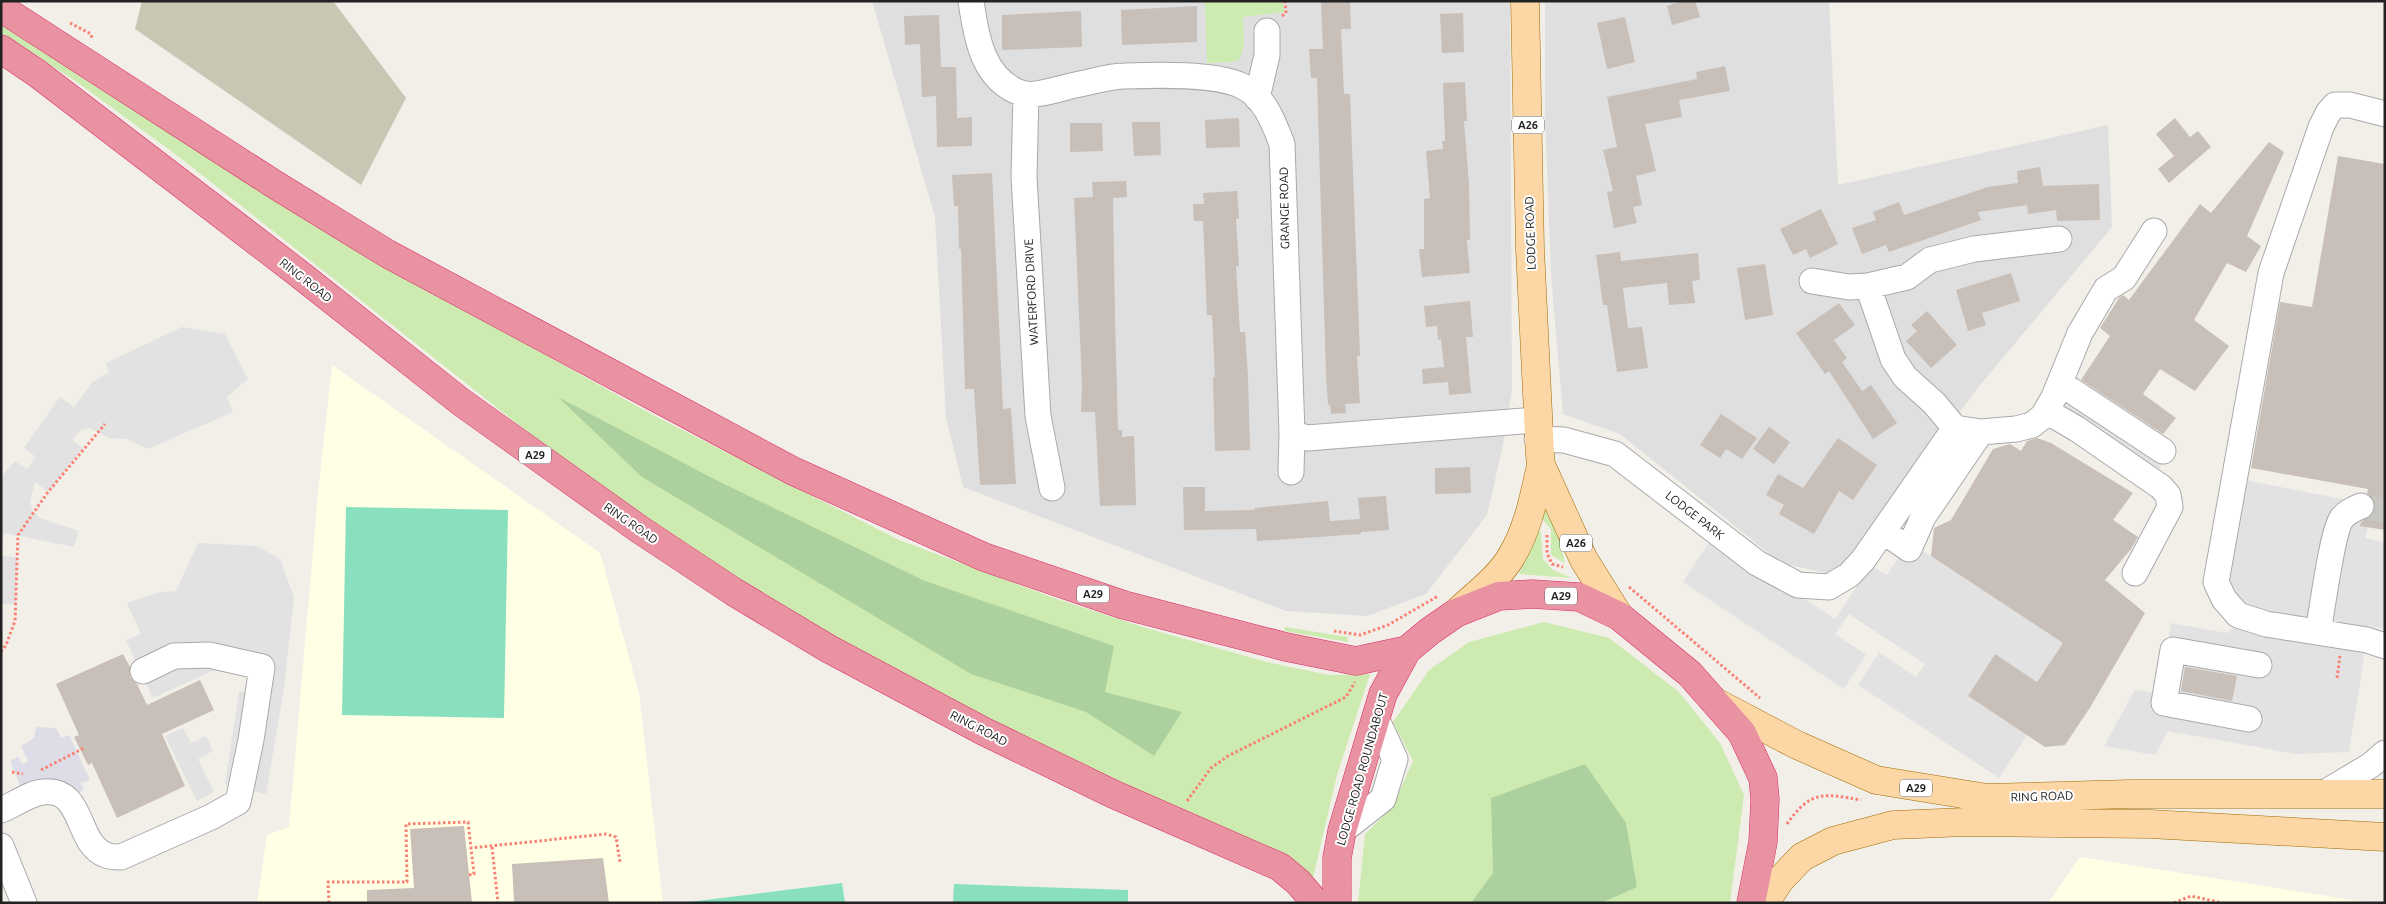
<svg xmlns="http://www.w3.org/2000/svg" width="2386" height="904" viewBox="0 0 2386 904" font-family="Ubuntu,sans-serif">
	<rect width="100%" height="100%" fill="#f2efe9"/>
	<path fill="#e0dfdf" d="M872 1H1510L1512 390 1503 445 1487 515 1426 594 1367 616 1286 611 963 487 946 417 935 217Z
		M1545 1H1829L1838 185 2108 125 2112 227 1976 390 1851 560 1826 573 1781 563 1620 434 1563 414 1551 275 1545 114Z"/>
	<path fill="#ffffe5" d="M332 365 600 553 639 693 663 903H257L267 835 289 827 318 493Z
		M2080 857 2365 902 2385 903H2048Z"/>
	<path fill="#c7c7b4" d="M142 1H333L406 98 361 185 135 29Z"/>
	<path fill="#cdebb0" d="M1205 1H1283L1284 12 1243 17 1244 44 1240 59 1232 62 1207 63Z
		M1 22 368 256 653 415 899 540 1054 598 1146 628 1267 662 1329 675 1370 674 1337 775 1313 878 1277 852 1073 763 876 662 761 593 630 507 553 452 183 160 77 82 1 33Z
		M1543 485 1556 523 1565 563 1551 555V529L1541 518Z
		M1539 531 1541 532 1543 559 1553 570 1572 578 1519 574Z
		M1544 622 1609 638 1678 691 1720 743 1744 795 1730 903H1358L1365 834 1392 808 1413 761 1393 722 1429 670 1469 642Z
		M1285 627 1348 637V642L1284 631Z"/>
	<path fill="#add19e" d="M558 397 718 481 925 581 1114 646 1105 692 1182 712 1154 756 1086 712 971 674 642 477Z
		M1585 764 1626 823 1637 887 1601 903H1471L1493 873 1491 798Z"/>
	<path fill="#88e0be" d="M346 507 508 510 504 718 342 715Z
		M842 883 845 903H681Z
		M954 884 1128 890V903H953Z"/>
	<path fill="#e2e2e2" d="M182 327 225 334 248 379 227 397 233 412 148 449 127 439 109 438 91 428 81 430 72 440 83 448 48 492 35 482 30 502 33 511 40 518 79 531 74 547 5 533 1 542V477L15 461 27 469 36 457 24 448 60 397 74 407 93 382 109 372 106 363Z
		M2059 396 2163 463 2148 485 2045 418Z
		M2244 480 2373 505 2365 538 2385 542V629L2369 626 2349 752 2296 754 2168 731 2155 755 2104 746 2135 690 2160 693 2171 623 2227 633 2239 623 2229 588Z
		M1712 538 1835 619 1871 565 1887 575 1909 542 2063 643 2037 682 1995 655 1968 696 2027 735 1999 778 1858 685 1879 652 1916 677 1925 664 1849 614 1835 634 1866 655 1844 689 1683 582Z
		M198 543 257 546 280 559 294 597 284 688 266 794 225 784 239 691 253 693 252 679 233 667 212 671 153 698 126 640 141 634 127 603 156 593 176 591Z
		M1 556 17 557 16 604H1Z
		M183 728 191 743 206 736 213 751 198 759 214 792 197 801 165 736Z"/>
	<path fill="#dddde8" d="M36 727 56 728 61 738 69 735 90 780 81 783 84 790 77 794 21 787 10 761 18 757 22 764 28 761 21 746 34 738Z"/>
	<path fill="#c7bfb8" d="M1321 1H1350L1351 29H1341L1344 94H1350L1360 356H1357L1360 403 1345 404 1346 413 1331 414 1330 404 1328 405 1326 376 1317 78H1311L1309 49H1323Z
		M1682 1H1695L1700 17 1672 25 1667 6Z
		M1197 6V42L1122 45 1121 10Z
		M1081 11 1082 47 1002 50V15Z
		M1463 13 1464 52 1442 53 1440 14Z
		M939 15 941 67H956L957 118 972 117V146L937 147 936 96 922 97 920 44 905 45 904 16Z
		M1625 17 1635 62 1607 69 1597 23Z
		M1725 66 1730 91 1679 100 1682 117 1645 124 1656 171 1636 176 1642 205 1633 207 1637 223 1614 228 1607 192 1613 191 1603 150 1617 147 1607 97 1697 79 1696 72Z
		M1465 82 1467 121H1464L1469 183 1470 240H1467L1470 273 1422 277 1419 249H1424V199L1430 198 1426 151 1443 149 1442 141H1445L1443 83Z
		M1239 118 1240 147 1206 148 1205 120Z
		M2175 118 2190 137 2198 131 2211 147 2169 183 2158 169 2174 156 2156 134Z
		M1132 122H1160L1161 155 1134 156Z
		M1070 123H1102L1103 151 1070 152Z
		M2269 142 2284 152 2247 236 2261 246 2246 272 2227 263 2194 320 2229 346 2195 391 2160 369 2143 394 2176 418 2163 434 2081 380 2110 336 2100 328 2119 298 2123 295 2129 300 2200 204 2211 213Z
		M2338 156 2385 164V530L2360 526 2361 522 2372 515 2375 508 2374 500 2367 493 2368 489 2251 468 2280 302 2312 307Z
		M2040 167 2043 186 2099 184 2100 220 2057 221 2056 210 2028 214 2027 205 1978 212 1981 220 1889 252 1886 245 1862 254 1852 228 1876 220 1873 212 1899 202 1904 215 1988 187 2018 183 2017 171Z
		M992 173 1003 409 1011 408 1016 484 980 485 974 389H965L961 249H959L958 206H954L952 175Z
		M1126 181 1127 197 1113 198 1115 318 1118 430H1122V437L1134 436 1136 505 1100 506 1095 412H1081L1082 384 1074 198 1093 197 1092 182Z
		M1237 191 1239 219H1236L1239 266H1236L1240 332H1245L1248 376 1250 450 1215 451 1213 377H1215L1212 315H1207L1203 221H1194L1193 204H1204L1203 193Z
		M1821 209 1838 244 1810 258 1806 249 1793 255 1780 229Z
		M1620 252 1621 261 1698 253 1700 280 1692 281 1695 303 1669 305 1667 283 1623 288 1628 328 1642 327 1648 368 1617 372 1607 305H1603L1596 255Z
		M1765 264 1773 315 1745 320 1737 268Z
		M2011 273 2020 301 1982 313 1986 325 1968 331 1956 290Z
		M1470 301 1473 337H1466L1471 393 1449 395 1448 382 1423 384 1422 369 1444 367 1441 339 1438 340 1437 326 1426 327 1424 306Z
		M1839 303 1855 325 1834 340 1847 358 1842 362 1862 391 1871 385 1897 423 1873 439 1829 371 1825 374 1796 333Z
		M1927 311 1957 345 1931 368 1906 341 1917 331 1911 325Z
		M1721 414 1757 438 1742 459 1726 449 1720 458 1700 445Z
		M1769 427 1790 442 1774 464 1753 449Z
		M1838 438 1877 465 1853 500 1839 491 1814 534 1779 514 1784 505 1766 495 1778 474 1803 488Z
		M2037 438 2051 443 2133 493 2113 520 2138 537 2131 549 2105 580 2145 613 2091 706 2065 745 2045 747 1968 696 1995 654 2037 682 2063 643 1931 556 1934 528 1951 520 1993 449 2010 444 2021 451 2027 441Z
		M1470 467 1471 493 1435 494V468Z
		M1183 487H1205V511L1255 510V508L1328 501 1330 521 1360 519 1358 498 1386 496 1389 530 1361 532V526V534L1257 541 1256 529 1184 530Z
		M123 654 130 667V677L137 684 147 705 200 680 214 710 162 734 185 786 117 818 92 763 88 765 74 737 79 735 56 684Z
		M2185 667 2237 676 2232 701 2181 691Z
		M464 826 472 903H367V890L414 888 410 829Z
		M603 858 609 903H514L512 864Z"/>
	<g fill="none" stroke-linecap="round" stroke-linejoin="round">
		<path stroke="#c8c6c1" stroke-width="25" stroke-dasharray="25 12" stroke-linecap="butt" d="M2361 506 2385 511"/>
		<g stroke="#a9a9a9" stroke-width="27">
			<path id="minor" d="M971 1C976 37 983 82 1024 94 1035 97 1068 86 1080 84 1095 81 1110 76 1125 76 1155 75 1216 73 1242 86 1264 96 1274 123 1282 144L1292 433 1307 438 1536 420
				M1026 94 1024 177 1038 416 1052 488
				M1257 98 1267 55V31
				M2385 114 2350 105H2335L2328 113 2321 127 2271 273 2216 582 2224 599 2238 615 2266 624 2367 640 2385 646
				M1812 281 1849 287 1868 286 1907 277 1930 260 1974 249 2059 239
				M1868 286 1893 359 1905 377 1934 403 1955 428 1981 432 2016 429 2032 425 2043 416 2054 397 2080 333 2106 289 2124 278 2154 231
				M2060 383 2163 451
				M2046 411 2077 429 2161 487 2168 495 2170 507 2135 573
				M1537 439 1564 440 1615 454 1757 563 1798 585 1829 587 1849 575 1863 560 1955 428
				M1291 472 1292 433
				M1884 532 1909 549 1923 517 1981 432
				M2318 632C2322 612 2332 531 2342 518 2347 512 2354 509 2361 506
				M2249 719 2164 703 2173 650 2259 665
				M2326 792 2371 765 2385 753
				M1 810C14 805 30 793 43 792 85 787 75 844 106 855 110 857 117 857 121 857L211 817 238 802 251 740 262 667 209 655 174 656 143 671
				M1342 831 1383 799 1395 759 1376 718
				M1 846 24 903"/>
		</g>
		<g stroke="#a06b00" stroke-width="29">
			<path id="major" d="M1525 1 1530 249 1540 455 1541 465 1584 560 1619 616
				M1456 613C1474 596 1498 579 1511 557 1528 529 1534 497 1541 465
				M1719 704 1797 745 1876 780 1987 798 2130 794H2385
				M1765 903 1780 880 1802 857 1833 841 1893 825 1966 822 2150 824 2385 837"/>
		</g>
		<g stroke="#dc2a67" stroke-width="29">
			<path id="highway" d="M1 8 274 184 388 254 793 471 984 557 1124 605 1286 647 1356 661 1407 650
				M1 49 38 74 298 273 461 402 639 529 734 592 829 649 983 731 1113 794 1280 867 1298 882 1316 903
				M1337 903V858L1342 831 1383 694 1407 650 1430 631 1456 613 1499 596 1532 594 1579 597 1619 616 1690 674 1742 733 1763 778 1765 799 1763 842 1751 903"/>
		</g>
		<path stroke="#fa8072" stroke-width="3" stroke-dasharray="2.5 2.5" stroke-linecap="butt" d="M1282 16 1286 13 1285 1
			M70 23 91 34 92 39
			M1547 535V553L1552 564 1563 567
			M1629 587 1760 698
			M1334 631 1360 635 1388 625 1438 596
			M1 652 6 645 15 621 18 535 48 492 105 424
			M2337 678 2340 656
			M41 770 84 748
			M12 772 23 774
			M1187 801 1211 768 1228 756 1346 697 1355 682
			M1787 824C1811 789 1825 794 1861 800
			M492 847 498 903
			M469 875 474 874 471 848
			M329 903 328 882H407L406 824 468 822 471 848 606 834 616 837 620 862
			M2174 903 2191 896 2222 903"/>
		<use href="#minor" stroke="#fff" stroke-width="25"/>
		<use href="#major" stroke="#fcd6a4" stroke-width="28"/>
		<use href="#highway" stroke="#e892a2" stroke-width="28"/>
	</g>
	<g text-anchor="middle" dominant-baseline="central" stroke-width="4" stroke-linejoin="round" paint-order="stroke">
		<g fill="#fff" stroke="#646464" stroke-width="1">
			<rect x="1512" y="116.5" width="32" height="17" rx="4"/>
			<rect x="519" y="446.5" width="32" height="17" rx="4"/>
			<rect x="1560" y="534.5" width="32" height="17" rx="4"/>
			<rect x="1077" y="585.5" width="32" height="17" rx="4"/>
			<rect x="1545" y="587.5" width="32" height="17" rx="4"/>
			<rect x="1900" y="779.5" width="32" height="17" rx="4"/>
		</g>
		<g font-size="11" font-weight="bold" fill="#222">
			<text x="1528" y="125">A26</text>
			<text x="535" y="455">A29</text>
			<text x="1576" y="543">A26</text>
			<text x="1093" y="594">A29</text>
			<text x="1561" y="596">A29</text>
			<text x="1916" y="788">A29</text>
		</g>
		<g font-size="12" fill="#222" stroke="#fff">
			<text transform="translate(1284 208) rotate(-91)">GRANGE ROAD</text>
			<text transform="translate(1530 233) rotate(-92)">LODGE ROAD</text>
			<text transform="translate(306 280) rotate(38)">RING ROAD</text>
			<text transform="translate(1031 292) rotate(-93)">WATERFORD DRIVE</text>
			<text transform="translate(1695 515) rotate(38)">LODGE PARK</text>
			<text transform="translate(631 523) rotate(35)">RING ROAD</text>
			<text transform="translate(979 728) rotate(27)">RING ROAD</text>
			<text transform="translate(1362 769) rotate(-74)">LODGE ROAD ROUNDABOUT</text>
			<text transform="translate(2042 796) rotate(-2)">RING ROAD</text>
		</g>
	</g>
	<rect width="2386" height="904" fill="none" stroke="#222222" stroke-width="5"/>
</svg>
